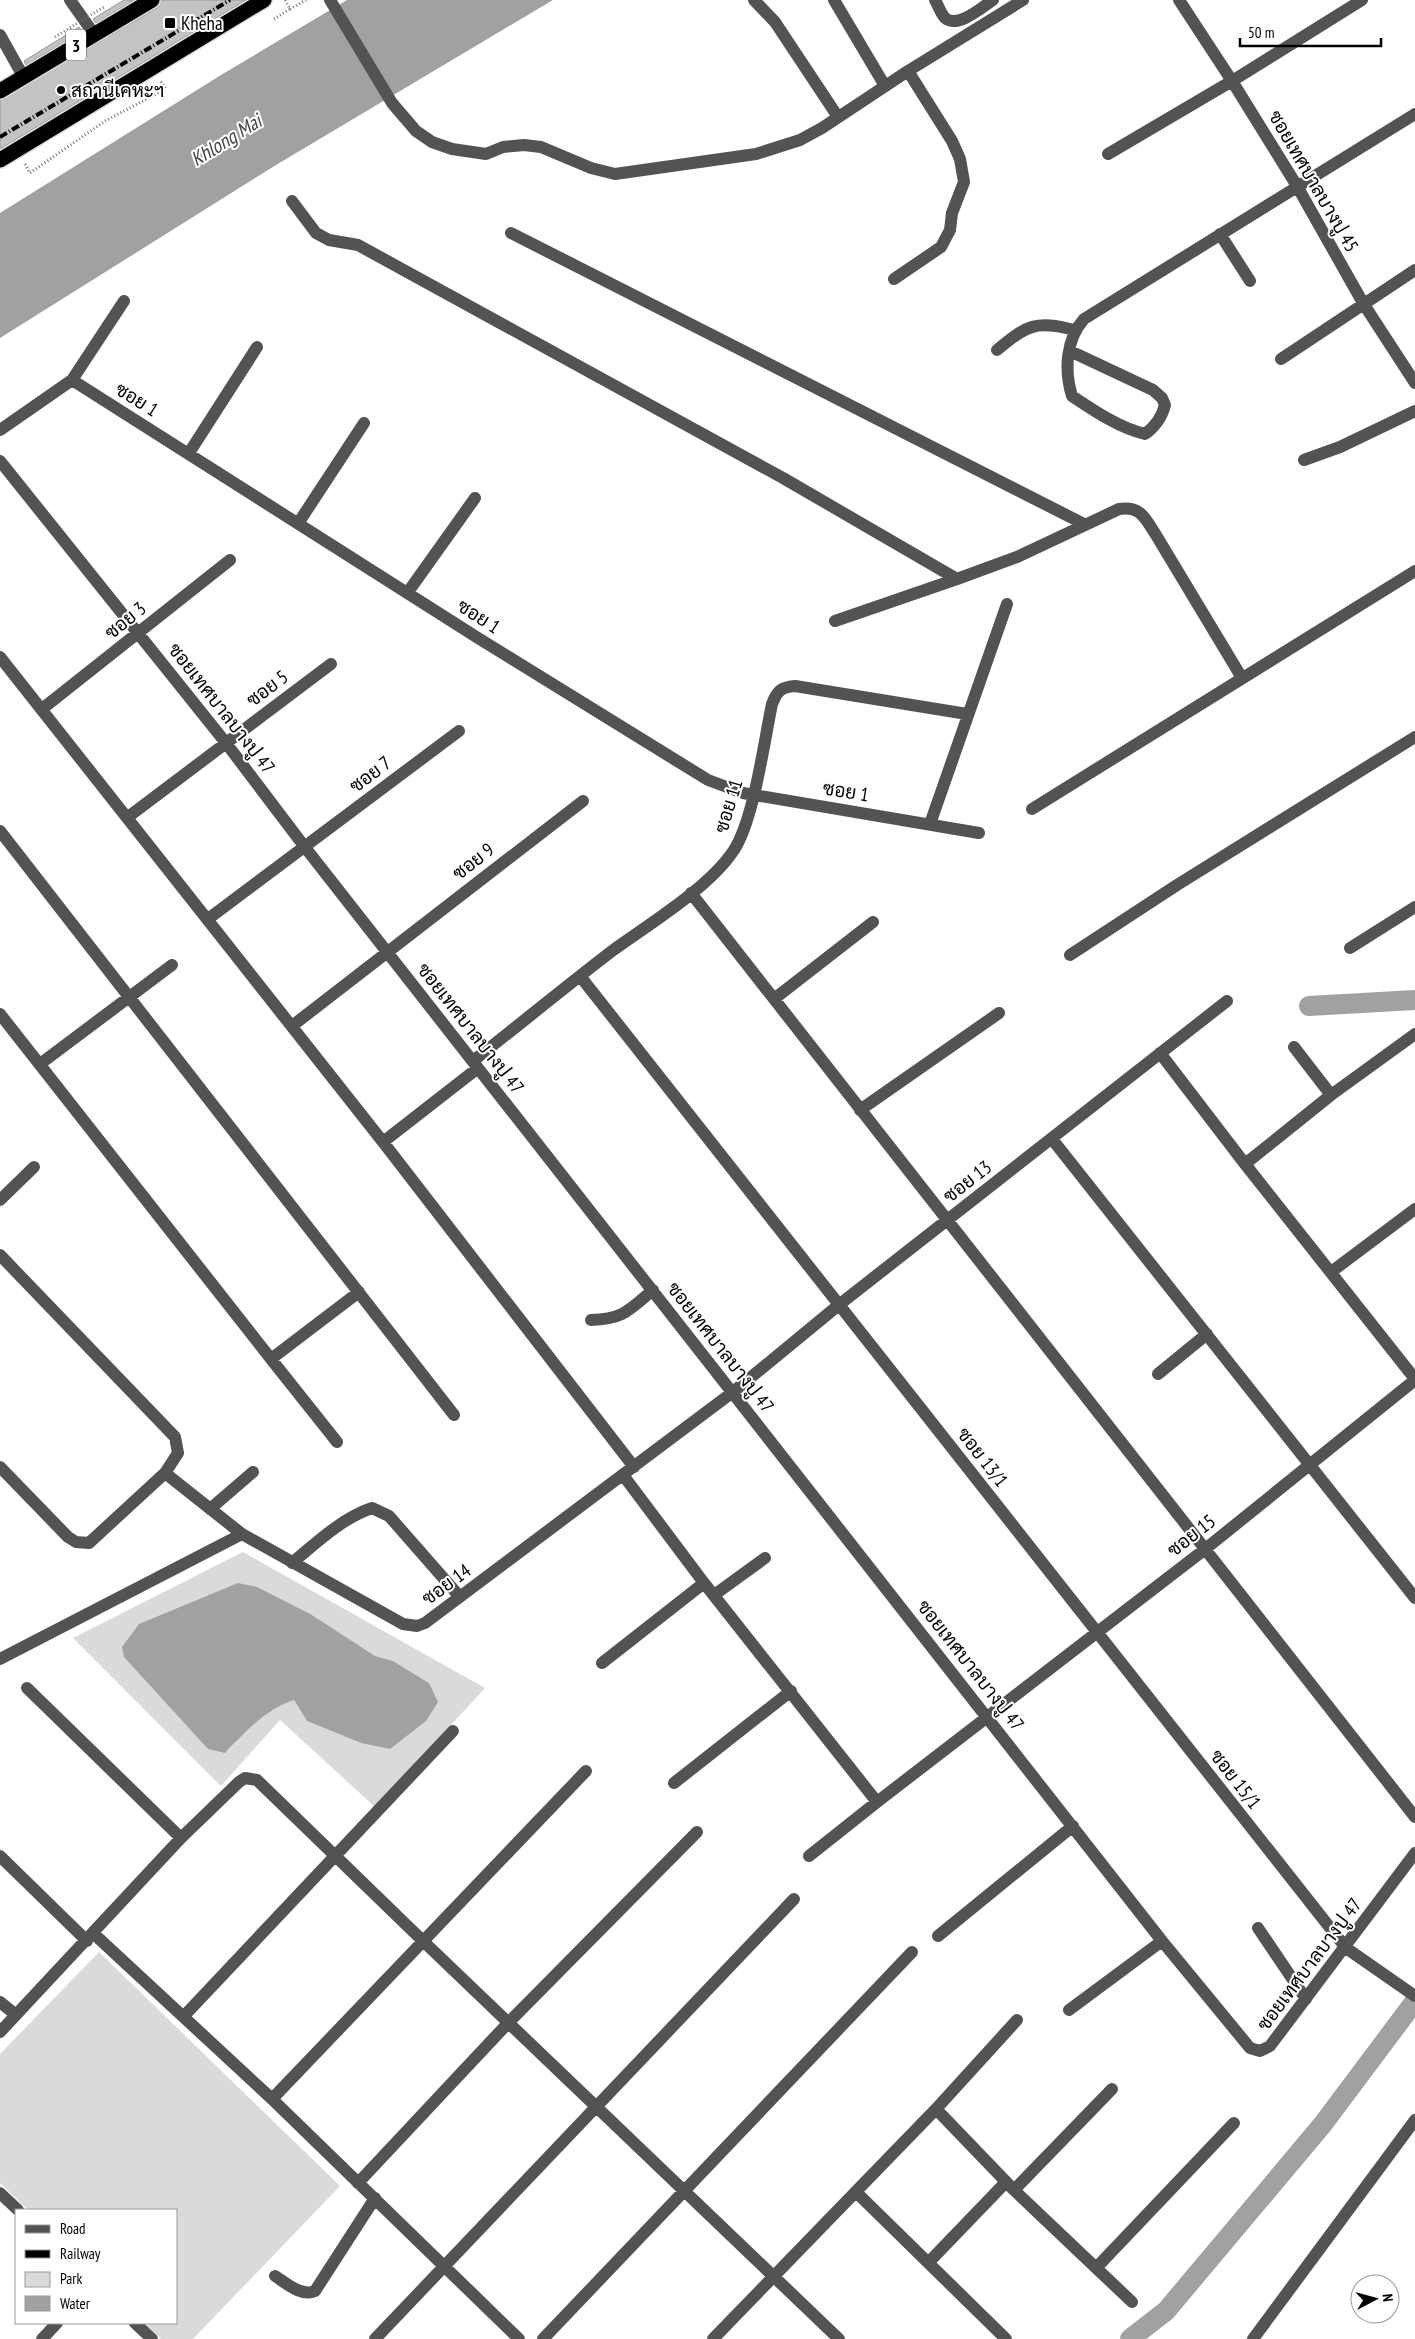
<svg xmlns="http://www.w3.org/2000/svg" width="1415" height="2339" viewBox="0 0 1415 2339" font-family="'PT Sans Narrow',Sarabun,sans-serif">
	<rect width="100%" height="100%" fill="#fff"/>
	<path fill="#dadada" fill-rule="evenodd" d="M243 1552 485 1688 375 1807 280 1720 221 1786 73 1638ZM312 1615 375 1656 393 1661 429 1683 361 1743 307 1721 294 1700C265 1710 246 1731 226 1753Z
		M99 1952 340 2186 193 2339H161L144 2323H176V2210H28L0 2183V2054Z"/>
	<path fill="#a1a1a1" d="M347 0H553L276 165 0 338V213L221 75Z
		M238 1583 257 1587 312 1615 375 1656 393 1661 429 1683 438 1702 426 1721 390 1749 361 1743 307 1721 294 1700C265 1710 246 1731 225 1753L208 1749 124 1657 122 1647 139 1624Z"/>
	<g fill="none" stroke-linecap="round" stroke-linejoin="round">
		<path stroke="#a1a1a1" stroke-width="20" d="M1309 1006 1415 1000
			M1130 2339 1166 2311 1323 2124 1415 2001"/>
	</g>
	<path fill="#c3c3c3" stroke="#979797" d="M124 0H134L96 23 93 19Z
		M161 0H246L0 149V100L157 8Z
		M79 27 82 31 26 65 24 61Z"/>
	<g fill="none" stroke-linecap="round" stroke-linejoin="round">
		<g stroke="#dbdbdb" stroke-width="18">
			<path id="highway" d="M0 91 152 0
				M0 160 264 0"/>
		</g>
		<path stroke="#757575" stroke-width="3" stroke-dasharray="1 2.5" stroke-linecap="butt" d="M290 9 306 0
			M274 19 290 9 285 0
			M25 164 30 173 105 121 166 89 160 80"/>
		<path stroke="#535353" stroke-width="12" d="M70 0 94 34
			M330 0 392 103 416 131 432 142 452 149 486 154 503 147 524 145 541 147 591 168 615 174 756 154 800 140 822 128 908 71 1023 0
			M754 0 775 22 838 117
			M834 0 885 86
			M935 0C938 5 941 14 945 18 958 29 982 7 993 0
			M1179 0 1232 81 1297 186 1363 303 1415 383
			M0 35 23 76
			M1108 154 1232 81 1362 0
			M292 201 316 233 329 240 358 245 783 478 957 579 1017 557 1119 509C1141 506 1145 518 1156 535L1242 678
			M511 233 1084 524
			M1220 234 1250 281
			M894 279 941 247 950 230 952 213 964 182 960 159 952 141 908 71
			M997 350C1027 325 1036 320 1074 330
			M1070 351 1153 390 1162 398 1165 405C1162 417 1156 426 1145 434 1119 428 1093 410 1072 396 1064 370 1066 339 1084 319L1415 114
			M1281 359 1415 270
			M72 380 124 301
			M0 430 72 380 478 638 708 780 743 793 979 833
			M189 453 257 347
			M1304 460 1340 447 1415 411
			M0 461 226 743 304 846 1162 1941 1250 2048 1260 2051 1270 2046 1415 1853
			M299 522 364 423
			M408 592 475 498
			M835 621 957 579
			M0 657 383 1142 634 1467
			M42 709 230 560
			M1032 809 1415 571
			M128 817 331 664
			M930 824 1007 604
			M0 831 454 1415
			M691 893 1415 1817
			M208 919 459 731
			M1350 948 1415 907
			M1070 955 1177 885 1415 737
			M580 976 1346 1948 1415 1996
			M774 999 873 922
			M0 1014 271 1359 359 1292
			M292 1026 583 801
			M1294 1047 1331 1095
			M1160 1053 1245 1164 1415 1379
			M473 1061C519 1025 565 987 612 951 649 924 709 888 734 850 754 819 764 742 772 704 777 691 781 687 795 686L967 714
			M40 1064 172 965
			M860 1110 999 1013
			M1052 1139 1415 1598
			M383 1142 478 1068
			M1245 1164 1331 1095 1415 1034
			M0 1200 34 1167
			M0 1255 175 1437 178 1453 165 1473 89 1543 76 1542 68 1537 0 1467
			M1331 1272 1415 1209
			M591 1320C624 1319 629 1310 653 1290
			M271 1359 337 1442
			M1158 1374 1207 1334
			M165 1473 242 1534 403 1624 417 1626 425 1623 733 1392 840 1304 1227 1001
			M623 1475 704 1583 877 1802 1204 1550 1415 1380
			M210 1509 253 1472
			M292 1563C316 1543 342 1518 372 1508L389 1516 460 1597
			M714 1595 765 1558
			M0 1659 242 1534
			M602 1663 704 1583
			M27 1688 181 1838
			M674 1783 791 1691
			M0 1856 87 1941
			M809 1856 877 1802
			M1258 1928 1306 1999
			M94 1934 272 2099 519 2339
			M938 1936 1073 1826
			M0 2002 16 2015
			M1069 2010 1162 1941
			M184 2016 453 1731
			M0 2032 181 1838 239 1782 245 1778 257 1780 423 1941 839 2339
			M272 2099 586 1771
			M936 2109 1014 2190 1132 2302
			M358 2183 509 2022 697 1832
			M1014 2190 1112 2089
			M856 2192 1006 2339
			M0 2193 18 2210
			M929 2262 1006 2182
			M1096 2268 1234 2123
			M275 2276C286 2283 301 2297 315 2291L375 2198
			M135 2323 152 2339
			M42 2339 57 2323
			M375 2339 794 1899
			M543 2339 912 1952
			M713 2339 936 2109 1017 2020
			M1253 2339 1415 2120"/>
		<use href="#highway" stroke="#000" stroke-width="15"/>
		<path stroke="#000" stroke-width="4" stroke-dasharray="8 2.5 1 2.5" stroke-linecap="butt" d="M0 137 230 0"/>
		<path stroke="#757575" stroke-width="3" stroke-dasharray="1 2.5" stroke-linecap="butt" d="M55 37 104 7"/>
	</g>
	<g fill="#000" stroke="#fff" stroke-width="2">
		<rect x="164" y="17" width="12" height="12" rx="2.5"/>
		<circle cx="61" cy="90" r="5"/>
	</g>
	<g text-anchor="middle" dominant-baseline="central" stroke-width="4" stroke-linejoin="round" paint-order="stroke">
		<rect fill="#fff" stroke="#4c4c4c" stroke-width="1" x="66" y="29.5" width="20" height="31" rx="4"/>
		<g font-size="18" font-weight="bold" fill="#000">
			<text x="76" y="45">3</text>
		</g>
		<g font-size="19" fill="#000" stroke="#fff" text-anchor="start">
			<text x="181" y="23">Kheha</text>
			<text x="71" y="90">สถานีเคหะฯ</text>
		</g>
		<g font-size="19" fill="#000" stroke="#fff">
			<text transform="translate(1314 181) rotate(60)">ซอยเทศบาลบางปู 45</text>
			<text transform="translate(137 399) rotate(32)">ซอย 1</text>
			<text transform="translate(479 616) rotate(33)">ซอย 1</text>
			<text transform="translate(125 620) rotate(-39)">ซอย 3</text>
			<text transform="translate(267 688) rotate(-37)">ซอย 5</text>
			<text transform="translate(222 708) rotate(52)">ซอยเทศบาลบางปู 47</text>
			<text transform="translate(370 774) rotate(-37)">ซอย 7</text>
			<text transform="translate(846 791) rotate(9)">ซอย 1</text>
			<text transform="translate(728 806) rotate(-73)">ซอย 11</text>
			<text transform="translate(473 861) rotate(-38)">ซอย 9</text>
			<text transform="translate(471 1028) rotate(52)">ซอยเทศบาลบางปู 47</text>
			<text transform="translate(967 1181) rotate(-38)">ซอย 13</text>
			<text transform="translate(721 1347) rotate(52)">ซอยเทศบาลบางปู 47</text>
			<text transform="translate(983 1457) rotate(52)">ซอย 13/1</text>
			<text transform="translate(1191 1535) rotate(-38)">ซอย 15</text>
			<text transform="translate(446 1584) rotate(-36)">ซอย 14</text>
			<text transform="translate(971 1665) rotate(52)">ซอยเทศบาลบางปู 47</text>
			<text transform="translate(1236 1779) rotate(52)">ซอย 15/1</text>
			<text transform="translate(1309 1964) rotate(-53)">ซอยเทศบาลบางปู 47</text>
		</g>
		<g font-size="20" font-style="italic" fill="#424242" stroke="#fff">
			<text transform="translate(226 140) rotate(-32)">Khlong Mai</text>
		</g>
	</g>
	<rect x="15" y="2209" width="162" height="115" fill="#ffffff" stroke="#999999"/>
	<rect x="25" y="2225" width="25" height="8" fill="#535353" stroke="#999999"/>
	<text x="60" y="2234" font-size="15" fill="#000000">Road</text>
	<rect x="25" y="2250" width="25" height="8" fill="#000000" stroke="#999999"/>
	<text x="60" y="2259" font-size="15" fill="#000000">Railway</text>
	<rect x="25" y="2272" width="25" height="15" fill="#dadada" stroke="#999999"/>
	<text x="60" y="2284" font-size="15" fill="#000000">Park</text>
	<rect x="25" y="2296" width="25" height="15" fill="#a1a1a1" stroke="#999999"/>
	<text x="60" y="2309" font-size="15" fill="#000000">Water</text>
	<g transform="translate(1375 2299) rotate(84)"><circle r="24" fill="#ffffff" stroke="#999999"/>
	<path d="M0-4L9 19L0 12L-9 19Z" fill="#000000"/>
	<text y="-8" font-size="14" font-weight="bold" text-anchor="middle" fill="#000000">N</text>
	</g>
	<path d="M1240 38v8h141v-8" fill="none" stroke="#000000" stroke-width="2.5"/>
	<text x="1248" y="38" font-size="15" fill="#000000" stroke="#ffffff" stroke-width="4" paint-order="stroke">50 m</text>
</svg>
